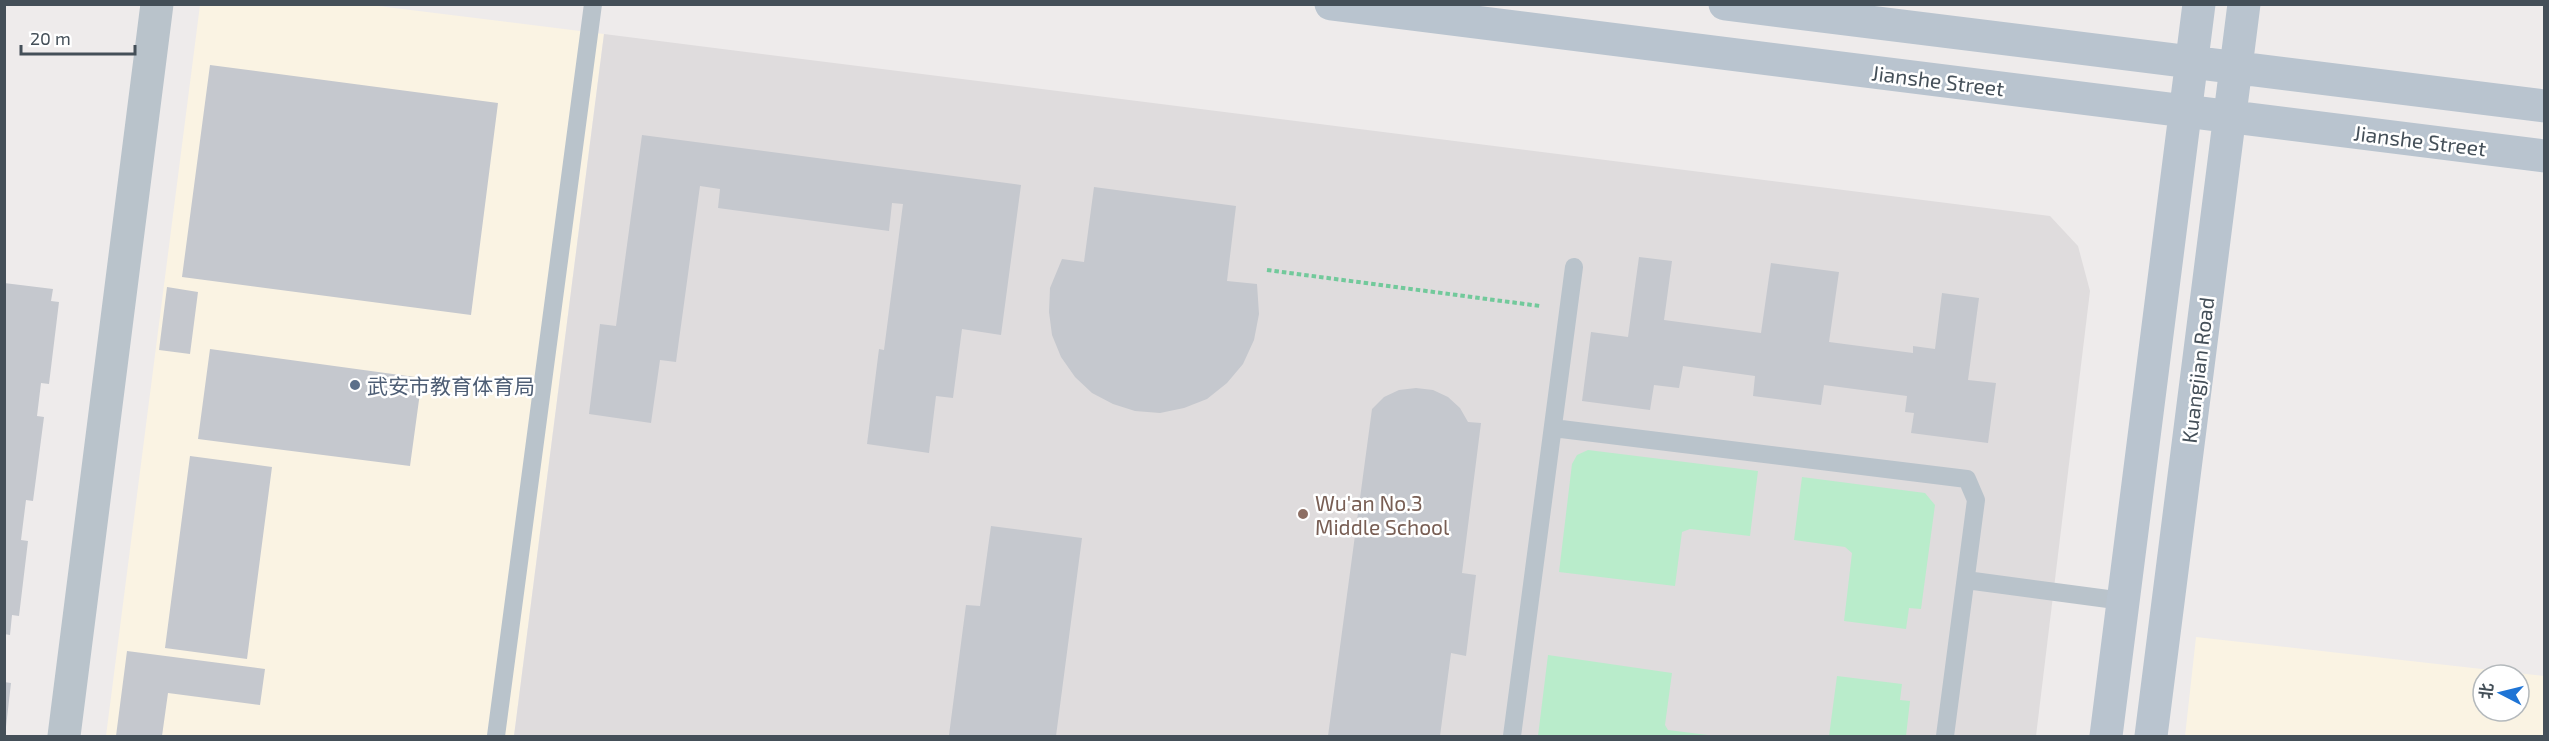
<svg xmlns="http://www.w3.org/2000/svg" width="2549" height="741" viewBox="0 0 2549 741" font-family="'Exo 2','Noto Sans SC',sans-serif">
	<rect width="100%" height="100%" fill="#eeebeb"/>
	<path fill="#faf3e3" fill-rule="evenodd" d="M200 5H370L604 34 514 736H106Z
		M2196 637 2544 676V736H2185ZM2483 675H2519V711H2483Z"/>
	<path fill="#dfdcdd" d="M604 34 2050 216 2078 246 2090 291 2036 736H514Z"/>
	<path fill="#b9eccb" d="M1588 450 1758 471 1750 536 1690 529 1682 532 1675 586 1559 572 1572 464 1577 455Z
		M1802 477 1925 493 1935 505 1921 609 1909 608 1906 629 1844 621 1852 553 1845 547 1794 540Z
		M1548 655 1672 673 1665 725 1668 730 1716 736H1538Z
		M1837 676 1902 684 1900 700 1910 701 1906 736H1829Z"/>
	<path fill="#c5c8ce" d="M210 65 498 103 471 315 182 277Z
		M642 135 1021 185 1001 335 962 329 953 398 936 396 929 453 867 444 879 349 884 350 903 204 892 203 889 231 718 208 720 189 700 186 676 362 660 360 651 423 589 414 600 324 616 326Z
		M1094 187 1236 206 1227 281 1257 284 1259 314 1254 340 1243 364 1227 383 1207 399 1184 408 1160 413 1135 411 1113 404 1092 393 1075 377 1061 357 1052 335 1049 312 1050 288 1062 259 1084 262Z
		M1639 257 1672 261 1664 320 1761 333 1771 263 1839 272 1829 342 1913 353V346L1935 349 1942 293 1979 298 1968 380 1996 383 1988 443 1911 433 1914 413 1905 412 1907 396 1824 385 1821 405 1753 396 1755 376 1683 366 1679 388 1654 385 1650 410 1582 401 1591 332 1628 337Z
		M4 283 53 289 51 301 59 302 49 384 41 383 37 416 44 417 33 501 26 500 21 540 28 541 19 616 12 615 10 635 4 634Z
		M167 287 198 292 190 354 159 350Z
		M210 349 422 378 410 466 198 439Z
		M1416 388 1433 390 1448 397 1460 408 1468 422 1481 423 1462 573 1476 575 1466 656 1451 653 1440 736H1328L1372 409 1384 397 1399 390Z
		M190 456 272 467 247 659 165 648Z
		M991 526 1082 538 1056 736 949 735 966 605 980 606Z
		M127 651 265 669 260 705 168 693 162 736H116Z
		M4 682 11 683 6 727H4Z"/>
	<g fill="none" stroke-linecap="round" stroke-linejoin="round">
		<path stroke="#72c99b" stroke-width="4" stroke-dasharray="4.5 3" stroke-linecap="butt" d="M1267 270 1540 306"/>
		<path stroke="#b9c3cb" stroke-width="18" d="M1553 428 1967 479 1976 500 1945 736
			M1966 580 2123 601
			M496 736 593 4
			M1512 736 1574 267"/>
		<path stroke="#b9c3cb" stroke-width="33" d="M64 736 157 4"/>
		<path stroke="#b9c4cf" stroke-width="33" d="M1331 4 2544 156
			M1725 4 2544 106
			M2106 736 2199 4
			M2151 736 2244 4"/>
	</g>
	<circle fill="#5c6f8a" stroke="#fff" stroke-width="2" cx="355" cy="385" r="6"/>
	<circle fill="#8d6e63" stroke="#fff" stroke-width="2" cx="1303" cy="514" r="6"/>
	<g text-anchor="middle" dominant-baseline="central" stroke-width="5" stroke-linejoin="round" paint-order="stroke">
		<g font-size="21" fill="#444f58" stroke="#fff">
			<text transform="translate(1938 80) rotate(7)">Jianshe Street</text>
			<text transform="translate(2420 140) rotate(7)">Jianshe Street</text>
			<text transform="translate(2197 370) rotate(-83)">Kuangjian Road</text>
		</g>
		<g font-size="21" fill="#4e5e75" stroke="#fff" text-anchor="start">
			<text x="367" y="385">武安市教育体育局</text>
		</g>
		<g font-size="21" fill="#785e54" stroke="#fff" text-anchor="start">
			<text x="1315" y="502">Wu'an No.3<tspan x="1315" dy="24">Middle School</tspan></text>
		</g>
	</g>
	<rect width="2549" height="741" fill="none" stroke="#444f58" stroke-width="12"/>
	<g transform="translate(2501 693) rotate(277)"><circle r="28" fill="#ffffff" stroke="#b4b9bc" stroke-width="1.5"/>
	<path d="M0-4.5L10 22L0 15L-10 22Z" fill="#1e74d5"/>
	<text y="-9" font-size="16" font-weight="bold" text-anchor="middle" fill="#444f58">北</text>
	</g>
	<path d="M21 45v9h114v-9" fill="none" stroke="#444f58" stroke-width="3"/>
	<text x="30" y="45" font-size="18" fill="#444f58" stroke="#ffffff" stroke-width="4.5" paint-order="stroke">20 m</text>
</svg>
